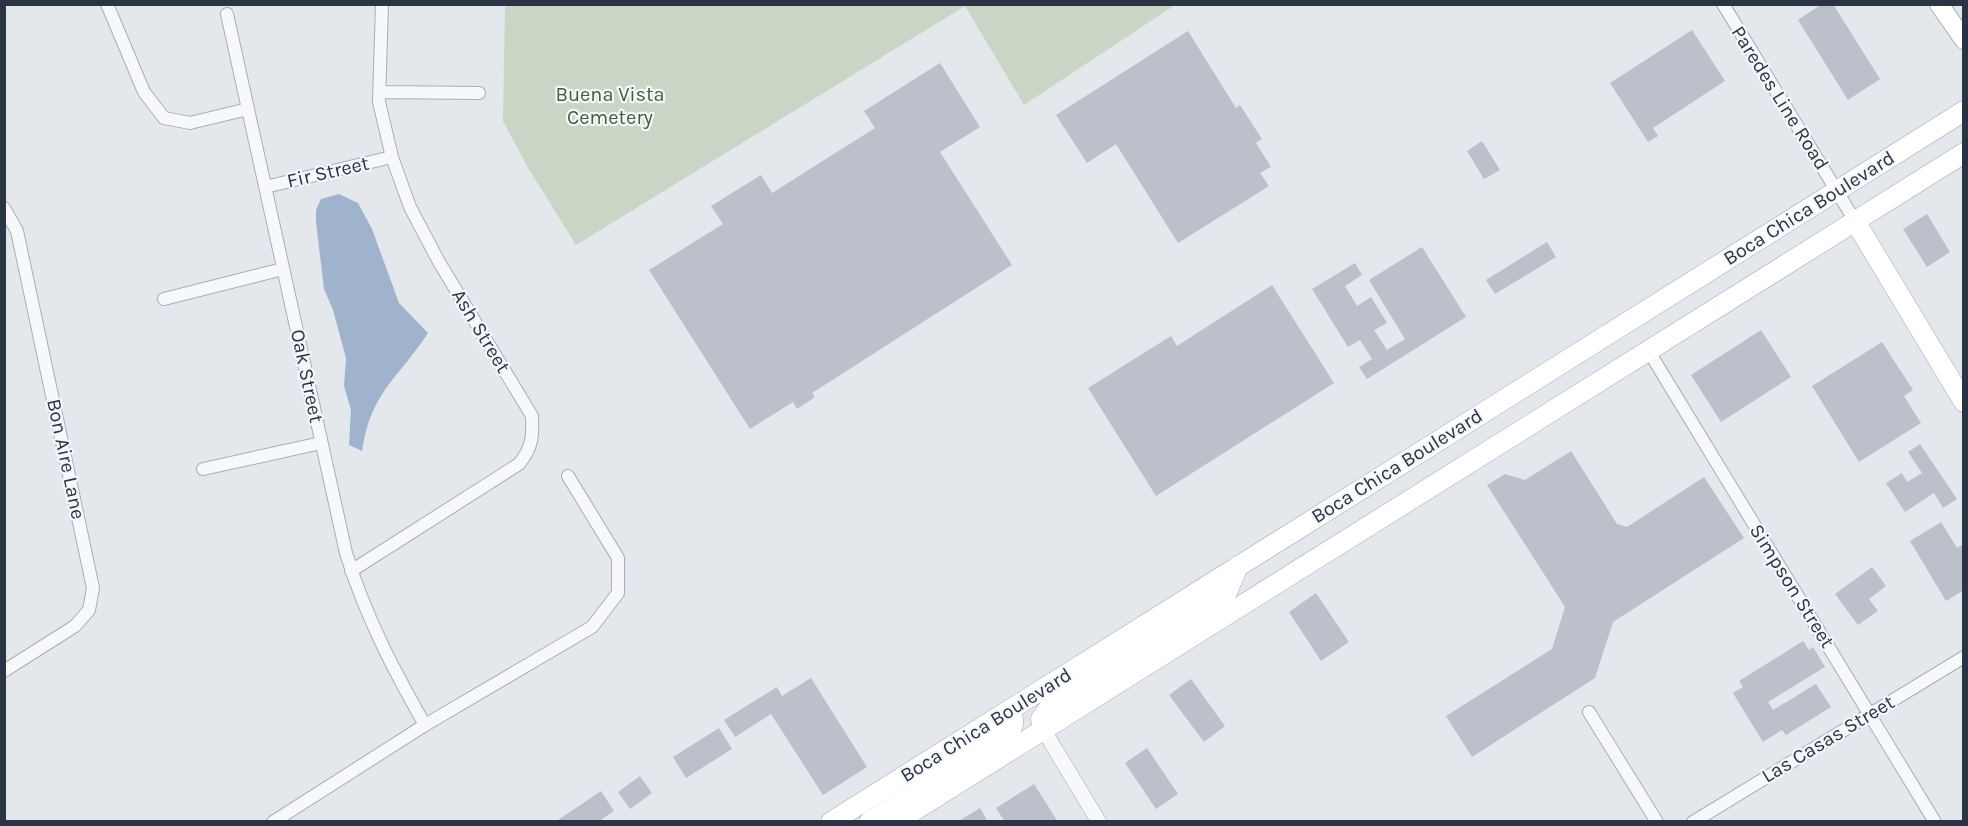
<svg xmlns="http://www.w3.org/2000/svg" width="1968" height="826" viewBox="0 0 1968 826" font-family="Karla,sans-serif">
	<rect width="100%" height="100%" fill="#e4e7ec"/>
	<path fill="#c9d6c5" d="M505 5V4L1175 5 1024 105 965 6 576 245 527 166 503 121Z"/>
	<path fill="#9fb4cc" d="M339 194 358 203 372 229 399 303 428 333C398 379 371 391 362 451L349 445 351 410 344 386 346 358 333 310 324 289 316 222V210L321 199Z"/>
	<path fill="#bbc0ca" d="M1822 4H1833L1880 79 1848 100 1798 20Z
		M1692 30 1725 81 1653 128 1658 136 1648 142 1610 83Z
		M1188 31 1236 108 1240 105 1262 139 1256 143 1271 167 1260 173 1269 186 1178 243 1116 144 1087 163 1056 115Z
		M940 63 980 127 940 152 1012 265 812 393 815 397 797 409 793 402 750 429 649 270 723 224 711 206 761 175 772 193 875 128 864 111Z
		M1482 141 1500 170 1484 179 1467 151Z
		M1927 214 1950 252 1927 267 1903 229Z
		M1547 242 1556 257 1495 294 1486 280Z
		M1422 247 1466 317 1367 379 1359 367 1372 359 1365 348 1360 340 1348 347 1312 289 1355 263 1362 275 1345 286 1357 306 1371 297 1387 323 1374 330 1387 350 1405 339 1369 280Z
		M1272 285 1334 383 1156 496 1088 388 1171 336 1177 346Z
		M1761 330 1791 377 1721 422 1691 375Z
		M1882 342 1913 390 1904 396 1921 423 1859 462 1812 386Z
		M1920 444 1957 499 1943 508 1934 493 1905 512 1886 483 1902 473 1907 482 1922 473 1908 452Z
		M1571 451 1617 524 1627 527 1704 477 1744 538 1613 622 1595 678 1472 757 1446 716 1552 649 1565 607 1487 485 1505 474 1525 480Z
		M1941 522 1957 548 1964 544V590L1946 601 1910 541Z
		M1872 567 1886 586 1869 599 1878 611 1858 625 1835 594Z
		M1316 593 1349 642 1321 661 1289 612Z
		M1803 641 1809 650 1813 647 1825 667 1768 702 1773 710 1816 684 1831 707 1786 735 1782 730 1763 742 1733 693 1743 687 1739 681Z
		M811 678 867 767 823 795 771 714 735 737 724 720 777 687 782 696Z
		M1191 679 1225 726 1204 742 1169 695Z
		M719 728 732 749 686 778 673 757Z
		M1147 748 1178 794 1156 809 1125 763Z
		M640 776 652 793 630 809 618 792Z
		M1034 784 1058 822H1005L996 808Z
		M601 791 614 811 598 822H555Z
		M980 808 988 822H957Z"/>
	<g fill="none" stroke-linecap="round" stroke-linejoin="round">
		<g stroke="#a9aeb7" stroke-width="14">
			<path id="minor" d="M107 4 144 92 164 118 190 123 248 109
				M1723 4 1855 221
				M227 14 346 553C365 615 393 669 425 725
				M380 92 479 93
				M265 187 392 157
				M4 208 17 231 93 588 89 610 75 626 4 671
				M164 299 283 269
				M1648 350 1935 822
				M203 469 321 443
				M351 571 519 464C532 448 533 437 532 416L439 262 410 207 392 157 379 102 382 4
				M1589 712 1657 822
				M273 822 425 725 592 627 618 593V558L568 476
				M1693 822 1964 657"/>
		</g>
		<g stroke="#a9aeb7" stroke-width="16">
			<path id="tertiary" d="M1043 729 1099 822"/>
		</g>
		<g stroke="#a9aeb7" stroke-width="20">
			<path id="secondary" d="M1939 4 1964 40"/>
		</g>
		<g stroke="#a3abb8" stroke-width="21">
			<path id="primary" d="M1855 221 1964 402
				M1043 729 1041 719 1055 700 1227 592 1238 566
				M831 822 1964 111
				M869 822 1007 735C1015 725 1015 720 1009 710
				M896 822 1964 153"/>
		</g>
		<use href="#minor" stroke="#f7f8fa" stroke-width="12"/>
		<use href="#tertiary" stroke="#f7f8fa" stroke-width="15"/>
		<use href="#secondary" stroke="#fff" stroke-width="18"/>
		<use href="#primary" stroke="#fff" stroke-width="20"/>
	</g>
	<g text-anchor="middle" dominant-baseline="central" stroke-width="4.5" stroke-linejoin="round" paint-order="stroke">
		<g font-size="20" fill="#3f6138" stroke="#f4f6f9">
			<text x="610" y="94">Buena Vista<tspan x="610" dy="23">Cemetery</tspan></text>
		</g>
		<g font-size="20" fill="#2b3445" stroke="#f4f6f9">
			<text transform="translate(1780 98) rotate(58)">Paredes Line Road</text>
			<text transform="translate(328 172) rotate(-13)">Fir Street</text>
			<text transform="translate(1809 208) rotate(-32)">Boca Chica Boulevard</text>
			<text transform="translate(481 331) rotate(59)">Ash Street</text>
			<text transform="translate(307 376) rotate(78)">Oak Street</text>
			<text transform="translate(66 459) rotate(78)">Bon Aire Lane</text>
			<text transform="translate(1397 466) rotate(-32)">Boca Chica Boulevard</text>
			<text transform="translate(1792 586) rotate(58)">Simpson Street</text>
			<text transform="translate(986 725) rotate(-32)">Boca Chica Boulevard</text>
			<text transform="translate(1828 739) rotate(-31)">Las Casas Street</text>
		</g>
	</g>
	<rect width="1968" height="826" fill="none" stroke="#2b3445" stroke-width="12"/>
</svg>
